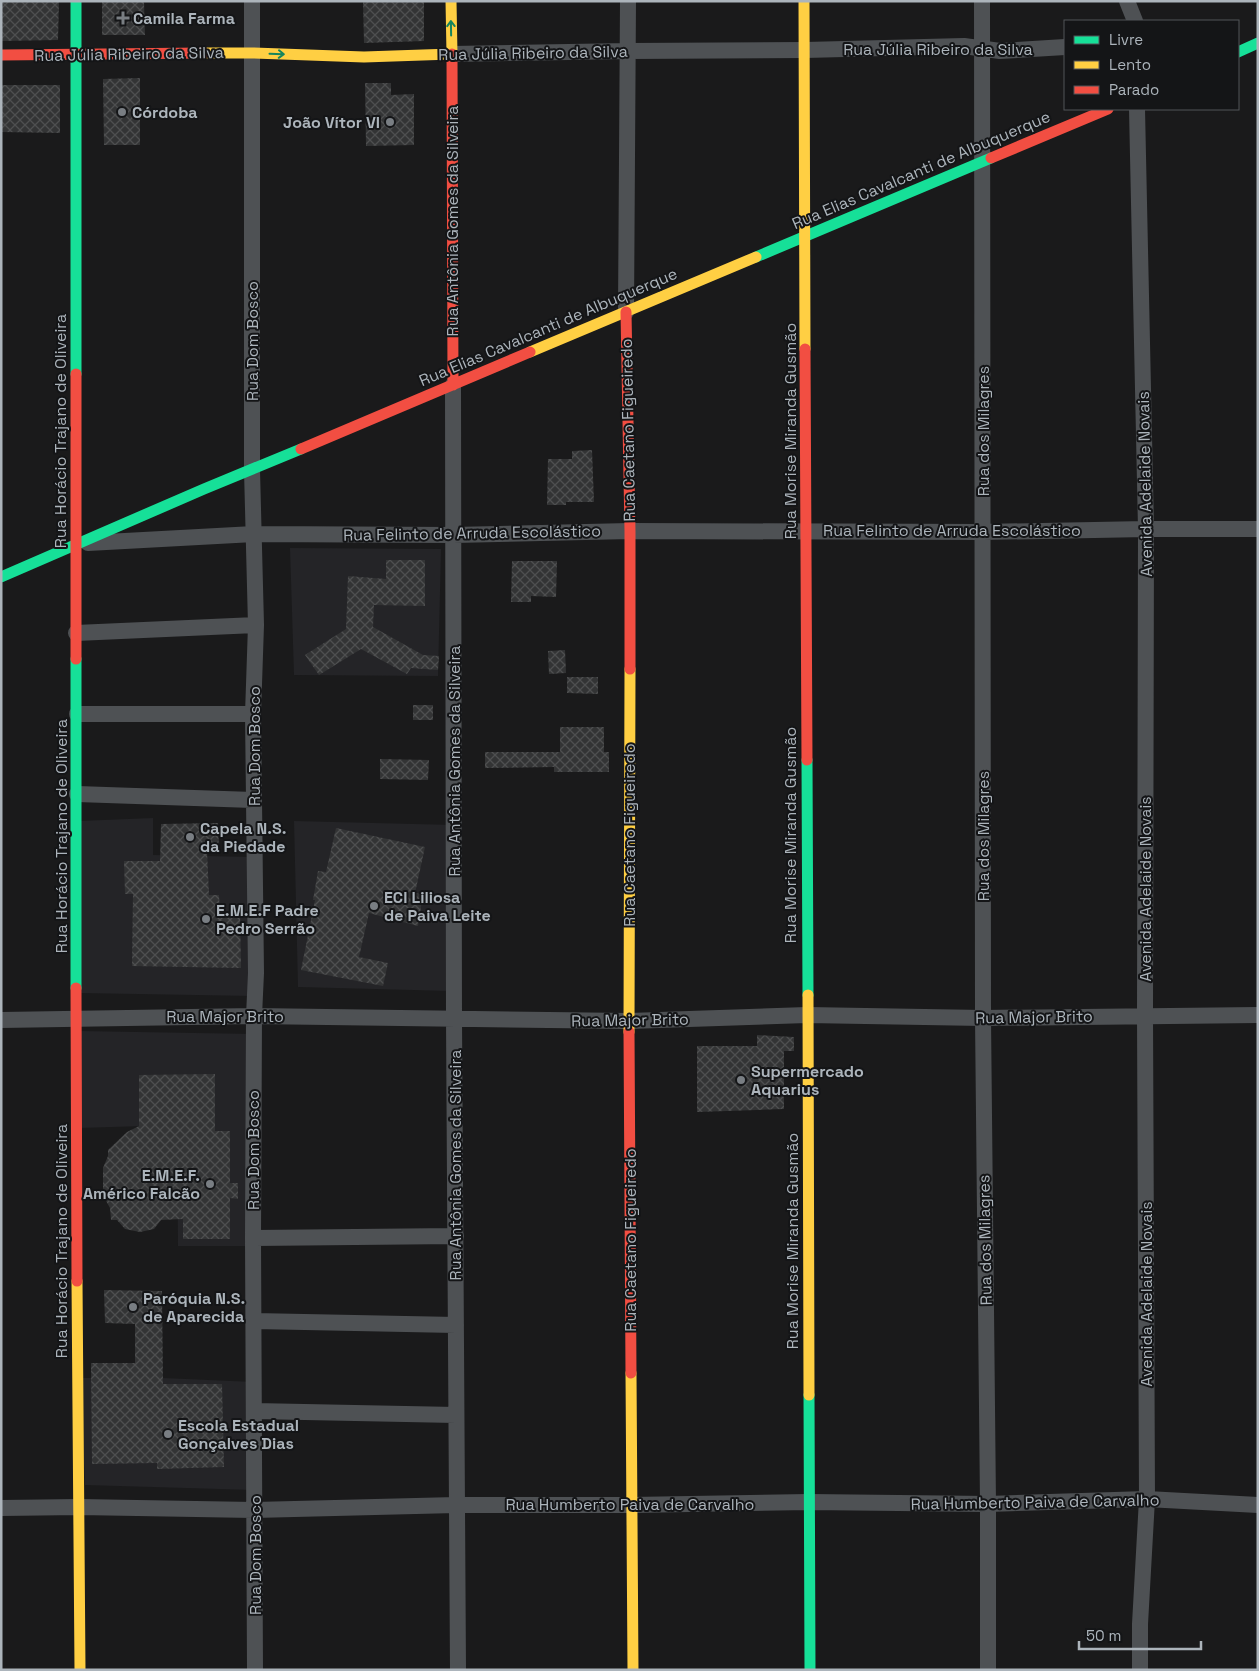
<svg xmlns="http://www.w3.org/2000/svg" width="1259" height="1671" viewBox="0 0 1259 1671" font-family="'Space Grotesk',sans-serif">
	<defs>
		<pattern id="building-cross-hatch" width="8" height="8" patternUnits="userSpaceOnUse" patternTransform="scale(1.25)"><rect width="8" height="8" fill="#333435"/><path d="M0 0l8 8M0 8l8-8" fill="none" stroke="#4e4f50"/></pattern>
	</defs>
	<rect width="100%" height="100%" fill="#1a1a1b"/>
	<path fill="#242427" d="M290 548 441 549 438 676 294 675Z
		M153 818V855L254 857V996L79 993V821Z
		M294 821 454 825 451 991 298 987Z
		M79 1031 254 1034 253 1246H178L177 1125 79 1128Z
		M80 1378H163L254 1382V1490L85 1485Z"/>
	<path fill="url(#building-cross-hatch)" d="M1 1H59L58 40 1 41Z
		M363 1H424V41L364 43Z
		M102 2H144L145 35H102Z
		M140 78V145H104L103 79Z
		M365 83H391V95L414 94V145L366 146Z
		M1 85H60V133L1 132Z
		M592 450 594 502H566V505H547L548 459H572V451Z
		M386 560H425V606L374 605 373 627 423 655 439 656 438 670 411 668 407 674 361 649 319 675 305 655 346 629 348 576 386 579Z
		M512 561H557L556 597 531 596V602H511Z
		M565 650 566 673 549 674 548 651Z
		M567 677H598V694L567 693Z
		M413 705H433V720H413Z
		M560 727H604V752H609V772H554V767L485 768V752H560Z
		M380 759 429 760 428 780 380 779Z
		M218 823 219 851H207L209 895H219L220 913H240L241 968 132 966 133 894H125L124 861H160L161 824Z
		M336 828 425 847 415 893 423 894 418 926 369 913 359 957 388 963 383 986 301 970 315 900H313L318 871 326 872Z
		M757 1035 794 1037V1051H784V1109L697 1112V1046H757Z
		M215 1074V1131H230V1183H238V1199L230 1198V1239H183V1219L161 1220 154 1229 140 1232 125 1229 117 1220H111L110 1208 105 1199 103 1191V1168L108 1156V1150L127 1132 139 1126V1075Z
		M104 1290 162 1291 163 1384H222L224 1467 157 1469V1463L92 1464 91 1363H135V1324L105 1323Z"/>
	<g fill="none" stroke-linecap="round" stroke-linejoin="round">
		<path stroke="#4e5154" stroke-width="16" d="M252 1V470L256 625 253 714 256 973 254 1016 253 1238 255 1670
			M982 1 983 1018 988 1504V1670
			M1127 1 1135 21
			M452 54 629 51 805 50 964 46 1000 51 1065 47
			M1137 109 1146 529 1145 1016 1147 1499 1140 1624V1670
			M626 312 628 1
			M453 385 454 1019 458 1670
			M88 543 254 534 453 535 630 531 983 532 1146 529H1258
			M76 633 256 625
			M77 714H253
			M77 794 253 800
			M1 1020 254 1016 629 1021 807 1015 983 1018 1258 1015
			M253 1238 456 1236
			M253 1321 456 1325
			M254 1411 456 1415
			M1 1508 79 1507 254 1510 456 1505H631L809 1502 988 1504 1147 1499 1258 1505"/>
		<path stroke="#16e098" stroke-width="11" d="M76 1V374
			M1238 52 1258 43
			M756 257 991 158
			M1 577 204 489 301 449
			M76 659V988
			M807 760 808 995
			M809 1395 810 1670"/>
		<path stroke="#ffcf43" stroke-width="11" d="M804 1 805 349
			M204 53H253L364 57 452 54 451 1
			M530 352 756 257
			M808 995 809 1395
			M629 1032 630 669
			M77 1281 80 1670
			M631 1373 633 1670"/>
		<path stroke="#f24e42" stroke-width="11" d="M452 54 453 385
			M1 55 204 53
			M991 158 1108 109
			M626 312 630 531V669
			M805 349 807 760
			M76 374V659
			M301 449 530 352
			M76 988 77 1281
			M629 1032 631 1373"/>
	</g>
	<defs><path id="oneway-shaft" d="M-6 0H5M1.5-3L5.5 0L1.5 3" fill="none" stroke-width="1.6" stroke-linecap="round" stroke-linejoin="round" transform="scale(1.25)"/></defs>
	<g stroke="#15855e">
		<use href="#oneway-shaft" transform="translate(451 28) rotate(-91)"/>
		<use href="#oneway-shaft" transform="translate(277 54) rotate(2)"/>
	</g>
	<g fill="#797e83" stroke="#141517" stroke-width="2">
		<path d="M120.5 10.5h5v5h5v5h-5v5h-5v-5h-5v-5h5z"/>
		<circle cx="122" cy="112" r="5"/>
		<circle cx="390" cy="122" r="5"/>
		<circle cx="190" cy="837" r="5"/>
		<circle cx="374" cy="906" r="5"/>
		<circle cx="206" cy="919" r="5"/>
		<circle cx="741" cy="1080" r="5"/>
		<circle cx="210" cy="1184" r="5"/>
		<circle cx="133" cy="1307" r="5"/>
		<circle cx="168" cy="1434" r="5"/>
	</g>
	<g text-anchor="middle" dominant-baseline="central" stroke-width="4" stroke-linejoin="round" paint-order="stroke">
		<g font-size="16" font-weight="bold" fill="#acb4bb" stroke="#141517" text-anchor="start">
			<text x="133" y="18">Camila Farma</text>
			<text x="132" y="112">Córdoba</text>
			<text x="380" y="122" text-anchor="end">João Vítor VI</text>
			<text x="200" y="828">Capela N.S.<tspan x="200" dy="18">da Piedade</tspan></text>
			<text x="384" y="897">ECI Liliosa<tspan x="384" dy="18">de Paiva Leite</tspan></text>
			<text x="216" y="910">E.M.E.F Padre<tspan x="216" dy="18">Pedro Serrão</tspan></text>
			<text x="751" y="1071">Supermercado<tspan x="751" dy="18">Aquarius</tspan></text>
			<text x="200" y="1175" text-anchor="end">E.M.E.F.<tspan x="200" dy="18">Américo Falcão</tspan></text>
			<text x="143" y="1298">Paróquia N.S.<tspan x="143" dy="18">de Aparecida</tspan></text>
			<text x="178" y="1425">Escola Estadual<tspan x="178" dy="18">Gonçalves Dias</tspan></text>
		</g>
		<g font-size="16" fill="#acb4bb" stroke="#141517">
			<text x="938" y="49">Rua Júlia Ribeiro da Silva</text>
			<text transform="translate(533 53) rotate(-1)">Rua Júlia Ribeiro da Silva</text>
			<text transform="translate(129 54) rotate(-1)">Rua Júlia Ribeiro da Silva</text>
			<text transform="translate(921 170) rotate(-23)">Rua Elias Cavalcanti de Albuquerque</text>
			<text transform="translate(452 221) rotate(-90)">Rua Antônia Gomes da Silveira</text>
			<text transform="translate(548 327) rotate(-23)">Rua Elias Cavalcanti de Albuquerque</text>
			<text transform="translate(252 341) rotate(-90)">Rua Dom Bosco</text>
			<text transform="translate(628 430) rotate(-91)">Rua Caetano Figueiredo</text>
			<text transform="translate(60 431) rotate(-90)">Rua Horácio Trajano de Oliveira</text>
			<text transform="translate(790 431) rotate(-90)">Rua Morise Miranda Gusmão</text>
			<text transform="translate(983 431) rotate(-90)">Rua dos Milagres</text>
			<text transform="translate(1145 484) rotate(-91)">Avenida Adelaide Novais</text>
			<text x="952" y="530">Rua Felinto de Arruda Escolástico</text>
			<text transform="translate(472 533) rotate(-1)">Rua Felinto de Arruda Escolástico</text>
			<text transform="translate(254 746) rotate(-90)">Rua Dom Bosco</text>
			<text transform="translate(454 761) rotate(-90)">Rua Antônia Gomes da Silveira</text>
			<text transform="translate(629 835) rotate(-90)">Rua Caetano Figueiredo</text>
			<text transform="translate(790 835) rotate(-90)">Rua Morise Miranda Gusmão</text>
			<text transform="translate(61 836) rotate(-90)">Rua Horácio Trajano de Oliveira</text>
			<text transform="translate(983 836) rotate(-90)">Rua dos Milagres</text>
			<text transform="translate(1145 889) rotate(-90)">Avenida Adelaide Novais</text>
			<text x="225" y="1016">Rua Major Brito</text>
			<text transform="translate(1034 1017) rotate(-1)">Rua Major Brito</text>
			<text transform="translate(630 1020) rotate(-1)">Rua Major Brito</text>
			<text transform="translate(253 1150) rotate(-90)">Rua Dom Bosco</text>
			<text transform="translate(455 1165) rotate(-90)">Rua Antônia Gomes da Silveira</text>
			<text transform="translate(630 1240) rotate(-90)">Rua Caetano Figueiredo</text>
			<text transform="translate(985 1240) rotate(-91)">Rua dos Milagres</text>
			<text transform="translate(61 1241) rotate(-90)">Rua Horácio Trajano de Oliveira</text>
			<text transform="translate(792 1241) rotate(-90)">Rua Morise Miranda Gusmão</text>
			<text transform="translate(1146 1294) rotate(-90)">Avenida Adelaide Novais</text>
			<text transform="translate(1035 1502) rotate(-1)">Rua Humberto Paiva de Carvalho</text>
			<text x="630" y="1504">Rua Humberto Paiva de Carvalho</text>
			<text transform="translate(255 1555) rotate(-90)">Rua Dom Bosco</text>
		</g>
	</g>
	<rect width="1259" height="1671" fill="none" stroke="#acb4bb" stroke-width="5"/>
	<rect x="1064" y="20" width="175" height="90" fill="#141517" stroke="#515559"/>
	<rect x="1074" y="36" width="25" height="8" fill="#16e098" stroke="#515559"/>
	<text x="1109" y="45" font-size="15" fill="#acb4bb">Livre</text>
	<rect x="1074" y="61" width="25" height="8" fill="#ffcf43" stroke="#515559"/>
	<text x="1109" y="70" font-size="15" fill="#acb4bb">Lento</text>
	<rect x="1074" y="86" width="25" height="8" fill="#f24e42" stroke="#515559"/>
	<text x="1109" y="95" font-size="15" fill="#acb4bb">Parado</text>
	<path d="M1079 1641v8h122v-8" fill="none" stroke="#acb4bb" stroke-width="2.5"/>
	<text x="1086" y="1641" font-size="15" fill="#acb4bb" stroke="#141517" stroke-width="4" paint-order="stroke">50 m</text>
</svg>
